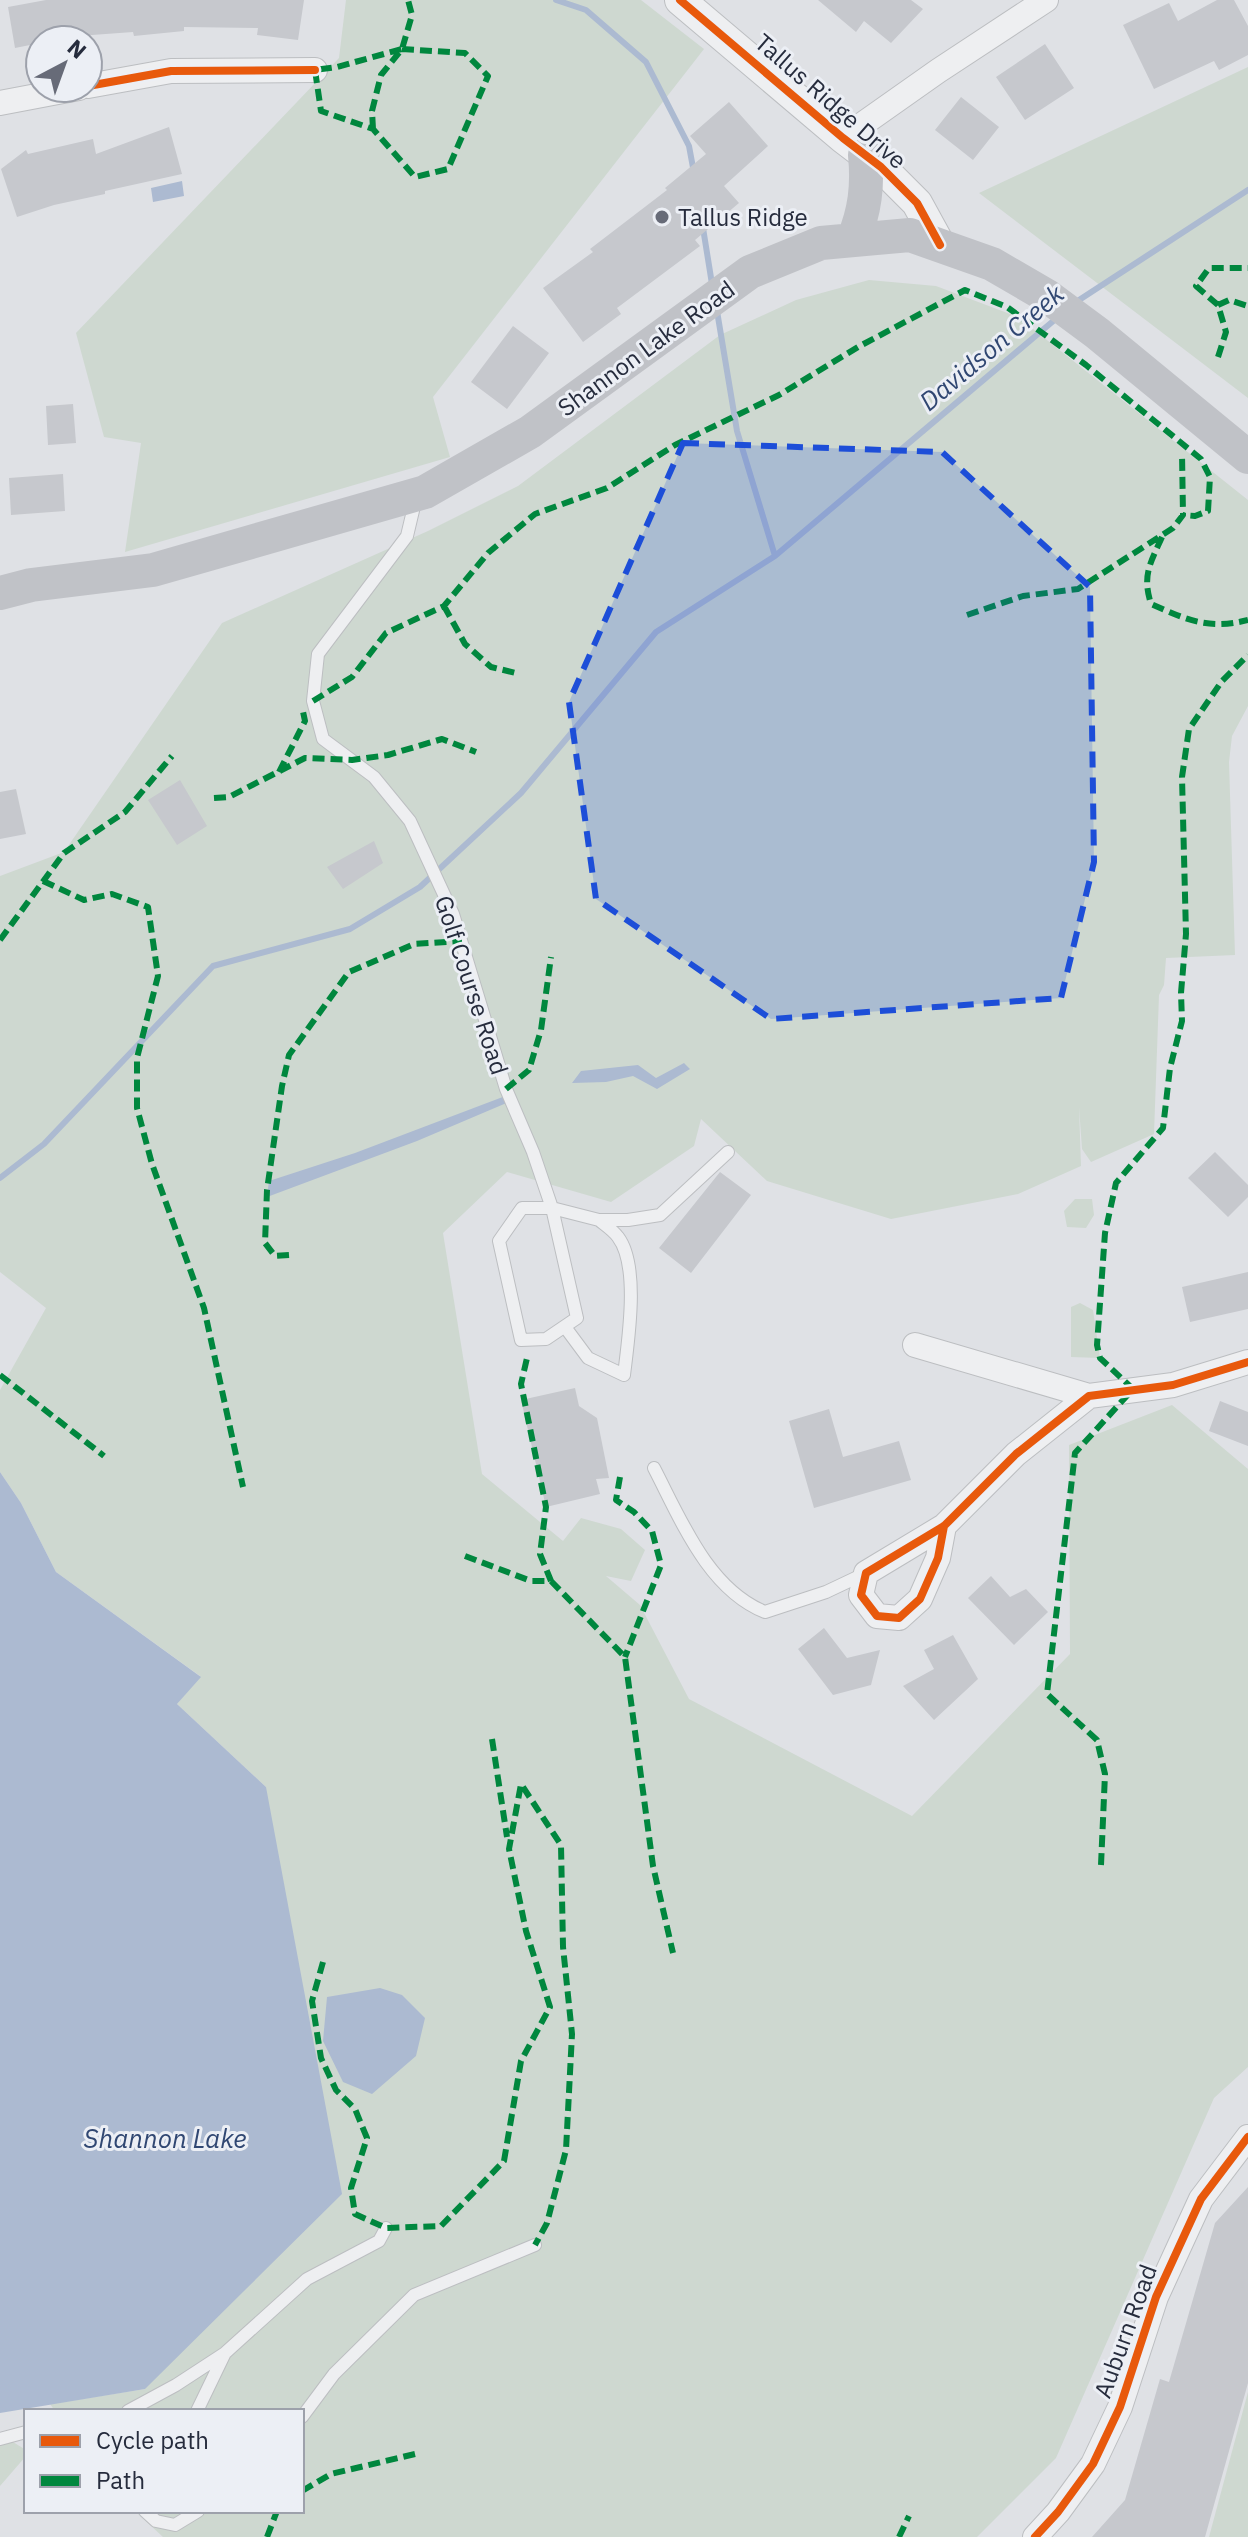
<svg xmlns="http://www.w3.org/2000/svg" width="1248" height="2537" viewBox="0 0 1248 2537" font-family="'IBM Plex Sans',sans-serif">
	<rect width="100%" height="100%" fill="#dfe1e5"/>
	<path fill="#ced8d0" d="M346 0H641L704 49 433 397 450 457 125 552 141 443 104 437 76 333 339 58Z
		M1248 67V398L979 193Z
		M869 280 936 286 1018 317 1248 500V706L1232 736 1229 762 1235 955 1166 958 1164 985 1159 995 1154 1134 1091 1162 1082 1149 1079 1107 1081 1166 1018 1194 891 1219 767 1181 701 1119 694 1146 611 1202 507 1172 443 1233 482 1474 563 1541 581 1518 621 1529 645 1550 631 1581 606 1576 640 1605 689 1699 912 1816 1070 1654 1069 1445 1172 1405 1248 1469V2067L1214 2098 1056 2458 977 2537H163L135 2511H302V2411H55L50 2404 145 2389 266 1787 177 1704 200 1676 56 1572 21 1503 0 1472V1390L46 1308 0 1272V876L64 852 222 623 428 531 518 486 720 335 796 300Z
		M1075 1199H1092L1094 1215 1086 1228 1067 1227 1064 1211Z
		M1080 1303 1093 1310 1100 1358 1071 1357V1307Z
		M1248 2392V2537H1209Z
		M0 2434 26 2450V2456L0 2486Z"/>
	<path fill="#acbad1" d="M182 181 184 196 153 202 151 188Z
		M684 1063 690 1069 657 1089 633 1076 606 1082 572 1083 581 1071 638 1065 656 1078Z
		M508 1095 511 1101 417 1141 267 1197 269 1181 355 1153Z
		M0 1472 21 1503 56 1572 201 1677 177 1704 266 1787 342 2194 145 2389 0 2413Z
		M380 1988 402 1995 425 2018 416 2056 372 2094 343 2082 323 2041 327 1997Z"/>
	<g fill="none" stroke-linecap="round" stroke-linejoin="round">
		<path stroke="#acbad1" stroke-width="6" d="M556 0 586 10 646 62 689 146 694 173
			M703 228 712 284
			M1076 302 1248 190
			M717 311 737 431 775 556
			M0 1178 44 1144 213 966 350 929 420 887 521 793 656 632 775 556 1058 317"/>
	</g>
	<path fill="#c6c8cd" d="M46 0H304L298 40 257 35 258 28 184 27V31L134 36 133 32 51 38 52 40H40V43L15 48 8 7Z
		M818 0H911L923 9 891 43 864 21 856 32Z
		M1217 0H1234L1248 26V55L1219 70 1214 61 1154 89 1123 25 1169 3 1178 21Z
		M1045 44 1074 88 1025 120 996 77Z
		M961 97 999 127 973 160 935 130Z
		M729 102 768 146 724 186 739 203 695 240 700 246 617 308 621 314 583 342 543 288 593 252 590 249 667 190 665 188 706 154 690 136Z
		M169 127 182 174 105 191V194L54 205 17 217 1 169 26 150 28 154 93 139 96 154Z
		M513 326 549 353 507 409 471 382Z
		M73 404 76 443 48 445 46 406Z
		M63 474 65 511 11 515 9 478Z
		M180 780 207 826 177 845 148 800Z
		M16 789 26 834 0 839V792Z
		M374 841 383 863 343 889 327 867Z
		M1215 1152 1248 1185V1197L1228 1217 1188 1178Z
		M720 1172 751 1195 691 1273 659 1248Z
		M1248 1272V1309L1190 1322 1182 1287Z
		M575 1388 579 1406 597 1418 609 1478 596 1479 600 1494 546 1507 521 1400Z
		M1220 1401 1248 1412V1446L1209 1431Z
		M829 1409 843 1457 899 1441 911 1480 814 1508 789 1421Z
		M991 1576 1010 1597 1026 1589 1048 1612 1014 1645 968 1598Z
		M824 1628 847 1658 880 1650 871 1685 833 1695 798 1649Z
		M953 1635 978 1679 934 1720 903 1686 934 1669 924 1650Z
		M1248 2187V2383L1205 2537H1092L1125 2500 1160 2379 1169 2382 1215 2223Z"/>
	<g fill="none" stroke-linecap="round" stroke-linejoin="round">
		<g stroke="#bcbec1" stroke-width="14">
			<path id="service" d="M416 498 407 536 318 654 313 701 323 739 374 777 410 821 453 914 506 1089 533 1152 552 1208 577 1318 546 1339 521 1340 499 1241 522 1208H552L599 1220H628L660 1215 728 1152
				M565 1327 588 1358 624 1375C628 1341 640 1266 618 1237 613 1230 605 1225 599 1220
				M654 1468C681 1520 708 1589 765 1612L826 1592 864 1574
				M128 2411 176 2385 225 2353 307 2279 379 2241 386 2228
				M197 2411 225 2353
				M302 2417 334 2374 414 2295 535 2245
				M0 2439 26 2432
				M145 2511 156 2521 175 2525 198 2511"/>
		</g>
		<g stroke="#bcbec1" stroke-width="26">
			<path id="minor" d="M88 86 171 71 315 70
				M0 103 79 88
				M843 138 938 71 1046 0
				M915 1345 1089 1396
				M944 1526 938 1558 920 1599 899 1618 877 1616 861 1595 866 1573 944 1526 1016 1454 1089 1396 1173 1385 1248 1362
				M1035 2537 1058 2512 1093 2464 1120 2407 1156 2297 1201 2199 1248 2137"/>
		</g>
		<g stroke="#bcbec1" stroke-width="32">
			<path id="tertiary" d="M680 0 843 138 881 167 917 203 940 245"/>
		</g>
		<use href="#service" stroke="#eeeff1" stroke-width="12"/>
		<use href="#minor" stroke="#eeeff1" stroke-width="24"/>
		<use href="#tertiary" stroke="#eeeff1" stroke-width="30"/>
		<path stroke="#c0c2c7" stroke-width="34" d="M853 240C865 211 868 186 865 155
			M0 593 31 585 153 570 425 492 530 432 750 272 821 243 910 235 992 264 1047 296 1097 333 1248 457"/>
		<path stroke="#00873e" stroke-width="6" stroke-dasharray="12 6" stroke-linecap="butt" d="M402 49 465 53 488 76 448 169 415 177 373 129 321 111 315 70 337 67Z
			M373 129 372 111 381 75 402 49 412 15 408 0
			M1218 305 1196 286 1209 268H1248
			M1218 357 1226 332 1218 305 1229 300 1248 306
			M1162 537C1150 564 1142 575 1151 604 1187 620 1209 630 1248 620
			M444 606 465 644 491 667 516 673
			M967 615 1023 596 1078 589 1173 528 1183 515 1182 453
			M313 701 352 677 386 633 444 606 488 553 535 514 607 488 675 445 779 395 858 347 965 290 1007 307 1086 365 1201 459 1210 477 1208 511 1195 516 1183 515
			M279 772 305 721 302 707
			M214 798 229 797 305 758 352 760 388 755 442 739 476 752
			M43 881 84 900 112 894 148 907 158 976 137 1058V1108L152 1164 204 1308 243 1487
			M0 940 64 853 125 812 172 756
			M506 1089 529 1070 541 1030 551 957
			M289 1255 275 1256 265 1243 267 1190 282 1086 289 1055 349 972 414 944 462 941
			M0 1375 104 1456
			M620 1477 616 1500 634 1512 652 1531 661 1565 625 1657
			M465 1556 531 1581H551L540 1554 546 1507 521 1384 527 1358
			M551 1581 625 1657 653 1866 673 1953
			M492 1739 507 1837
			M1101 1865 1105 1774 1097 1740 1047 1694 1075 1453 1133 1389 1100 1358 1097 1345 1105 1233 1116 1183 1163 1128 1170 1068 1182 1021 1181 993 1186 934 1182 777 1189 729 1222 681 1248 655
			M323 1962 312 2001 321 2058 336 2090 355 2109 367 2138 351 2188 355 2214 386 2228 441 2226 504 2161 521 2061 550 2007 526 1931 509 1849 521 1784 561 1845 563 1947 572 2034 566 2150 547 2223 535 2245
			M302 2491 331 2474 415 2454
			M267 2537 277 2511
			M899 2537 909 2516"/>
		<g stroke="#eceff5" stroke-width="13">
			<path id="cycleway" d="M680 0 843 138 881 167 917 203 940 245
				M88 86 171 71 315 70
				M944 1526 938 1558 920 1599 899 1618 877 1616 861 1595 866 1573 944 1526 1016 1454 1089 1396 1173 1385 1248 1362
				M1035 2537 1058 2512 1093 2464 1120 2407 1156 2297 1201 2199 1248 2137"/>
		</g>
		<use href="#cycleway" stroke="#e8590c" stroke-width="8"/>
	</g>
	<path fill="#1d4ed8" fill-opacity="0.2" stroke="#1d4ed8" stroke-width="6" stroke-dasharray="16 10" stroke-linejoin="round" d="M683 443 942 452 1090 587 1094 862 1061 998 771 1019 596 899 569 702Z"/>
	<circle fill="#676b78" stroke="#eceff5" stroke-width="3" cx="662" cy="217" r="8"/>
	<g text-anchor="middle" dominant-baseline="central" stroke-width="6" stroke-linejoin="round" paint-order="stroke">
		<g font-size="24" fill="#262c3d" stroke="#eceff5">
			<text transform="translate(831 101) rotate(41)">Tallus Ridge Drive</text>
			<text transform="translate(646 348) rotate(-36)">Shannon Lake Road</text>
			<text transform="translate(472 985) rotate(72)">Golf Course Road</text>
			<text transform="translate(1125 2331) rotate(-70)">Auburn Road</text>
		</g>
		<g font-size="24" fill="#262c3d" stroke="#eceff5" text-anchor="start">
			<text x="678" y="217">Tallus Ridge</text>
		</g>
		<g font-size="26" font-style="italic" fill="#304772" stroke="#eceff5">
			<text transform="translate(991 347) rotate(-40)">Davidson Creek</text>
			<text x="165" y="2138">Shannon Lake</text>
		</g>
	</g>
	<rect x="24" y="2409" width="280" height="104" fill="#eceff5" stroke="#9da1ab" stroke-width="2"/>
	<rect x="40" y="2435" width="40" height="12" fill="#e8590c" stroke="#9da1ab" stroke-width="2"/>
	<text x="96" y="2449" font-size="24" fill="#262c3d">Cycle path</text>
	<rect x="40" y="2475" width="40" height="12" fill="#00873e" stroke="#9da1ab" stroke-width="2"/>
	<text x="96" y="2489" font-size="24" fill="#262c3d">Path</text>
	<g transform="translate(64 64) rotate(41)"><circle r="38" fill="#eceff5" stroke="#9da1ab" stroke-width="2"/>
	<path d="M0-6L14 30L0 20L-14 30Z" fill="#676b78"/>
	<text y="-12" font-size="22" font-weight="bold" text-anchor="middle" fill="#262c3d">N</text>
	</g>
</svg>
